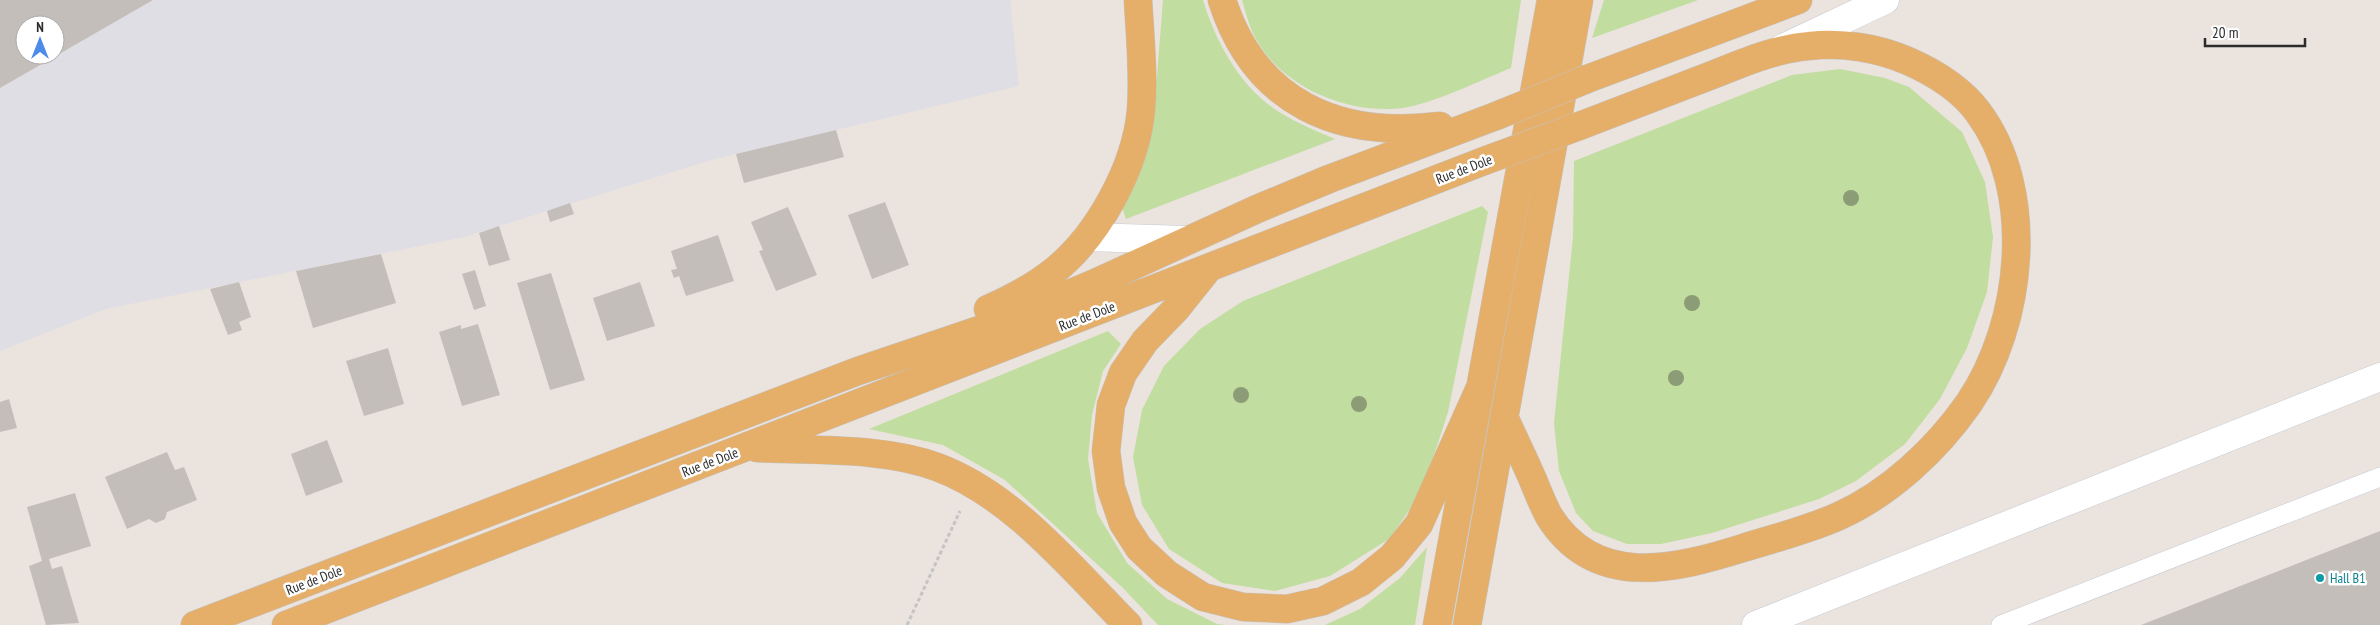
<svg xmlns="http://www.w3.org/2000/svg" width="2380" height="625" viewBox="0 0 2380 625" font-family="'PT Sans Narrow',sans-serif">
	<rect width="100%" height="100%" fill="#ebe3de"/>
	<path fill="#dfdee5" fill-rule="evenodd" d="M0 0H1010L1019 86 711 160 464 237 106 309 0 351ZM25 25H55V55H25Z"/>
	<path fill="#c1dda0" d="M1163 0H1203C1215 40 1238 83 1273 108 1292 121 1314 130 1335 139L1126 219 1122 207 1145 148 1157 76Z
		M1242 0H1521L1511 68C1481 80 1439 101 1408 107 1354 117 1283 89 1256 39 1249 27 1246 13 1242 0Z
		M1604 0H1698L1592 38Z
		M1840 69 1885 78 1909 87 1962 132 1985 182 1993 237 1987 292 1967 348 1940 399 1905 444 1856 481 1819 499 1712 533 1661 544H1627L1593 531 1576 513 1559 471 1554 423 1573 237 1574 161 1792 75Z
		M1482 206 1488 212 1448 412 1422 492 1389 539 1330 576 1275 591 1222 583 1169 549 1142 505 1133 457 1142 410 1164 366 1200 329 1243 301Z
		M1108 331 1121 344 1103 371 1092 415 1088 459 1097 513 1127 563 1167 599 1217 624 1227 625H1158L1122 587 1005 480 943 445 869 429Z
		M1427 547 1415 625H1325L1360 609 1400 578Z"/>
	<path fill="#c4beba" fill-rule="evenodd" d="M0 0H153L0 88ZM25 25H55V55H25Z
		M836 130 844 157 744 183 736 154Z
		M885 202 909 265 872 279 848 215Z
		M570 203 574 214 550 222 547 211Z
		M788 207 817 275 776 291 759 251 763 250 751 222Z
		M499 226 510 260 489 266 479 233Z
		M718 235 734 281 686 296 679 276 674 278 671 270 677 269 671 251Z
		M381 254 396 303 313 328 296 271Z
		M475 270 486 306 474 310 462 274Z
		M551 273 585 380 550 390 517 283Z
		M239 282 251 317 239 322 242 330 228 335 210 289Z
		M640 282 655 326 607 341 593 298Z
		M478 324 500 395 462 406 439 332 461 325V329Z
		M388 348 404 404 364 416 346 361Z
		M9 399 17 428 0 432V402Z
		M327 440 343 482 306 496 291 454Z
		M167 452 175 470 184 467 197 500 167 512 165 519 156 523 149 519 127 529 105 477Z
		M75 493 91 546 49 559 52 569 62 566 79 623 46 625 29 566 42 561 27 507Z
		M2380 531V625H2141Z"/>
	<g fill="none" stroke-linecap="round" stroke-linejoin="round">
		<g stroke="#c6cbd3" stroke-width="20">
			<path id="service" d="M2001 625 2380 477"/>
		</g>
		<g stroke="#c6cbd3" stroke-width="29">
			<path id="minor" d="M1087 237 1187 240"/>
		</g>
		<g stroke="#c6cbd3" stroke-width="29">
			<path id="secondary" d="M1783 48 1885 0
				M1756 625 2380 377"/>
		</g>
		<g stroke="#c4c4c4" stroke-width="29">
			<path id="primary" d="M1222 0C1255 103 1338 139 1440 126
				M1587 79 1798 0
				M1208 269 1176 309 1145 341 1123 373 1111 405 1106 451 1111 488 1123 523 1139 548 1167 574 1203 597 1243 607 1287 609 1323 601 1361 582 1392 557 1419 524 1479 390
				M988 309C1011 299 1034 287 1054 271 1098 236 1136 167 1141 110 1144 74 1140 36 1138 0
				M1505 419C1514 439 1524 459 1533 480 1538 492 1543 505 1549 516 1595 590 1676 569 1743 548 1775 538 1808 530 1839 516 1890 493 1937 449 1969 403 2023 324 2037 191 1978 112 1961 89 1933 72 1908 61 1878 48 1842 42 1809 46 1773 49 1741 64 1707 77 1666 93 1624 109 1582 125
				M757 448C814 451 883 447 937 467 1013 495 1072 569 1128 625
				M195 625 858 371 997 324 1093 284 1257 209 1329 179 1496 116
				M286 625 1484 161
				M1437 625 1551 0
				M1467 625 1579 0"/>
		</g>
		<path stroke="#c4c4c4" stroke-width="3" stroke-dasharray="4 2.5" stroke-linecap="butt" d="M907 625 960 511"/>
		<use href="#service" stroke="#fff" stroke-width="19"/>
		<use href="#minor" stroke="#fff" stroke-width="28"/>
		<use href="#secondary" stroke="#fff" stroke-width="28"/>
		<use href="#primary" stroke="#e5af6a" stroke-width="28"/>
		<g stroke="#c4c4c4" stroke-width="29" stroke-linecap="butt">
			<path id="primary-bridge" d="M1496 116 1587 79
				M1484 161 1582 125"/>
		</g>
		<use href="#primary-bridge" stroke="#e5af6a" stroke-width="28"/>
	</g>
	<g fill="#8b9c76">
		<circle cx="1851" cy="198" r="8"/>
		<circle cx="1692" cy="303" r="8"/>
		<circle cx="1676" cy="378" r="8"/>
		<circle cx="1241" cy="395" r="8"/>
		<circle cx="1359" cy="404" r="8"/>
	</g>
	<circle fill="#0f9aa8" stroke="#fff" stroke-width="2" cx="2320" cy="578" r="5"/>
	<g text-anchor="middle" dominant-baseline="central" stroke-width="5" stroke-linejoin="round" paint-order="stroke">
		<g font-size="14" fill="#2b2b2b" stroke="#fff">
			<text transform="translate(1464 169) rotate(-21)">Rue de Dole</text>
			<text transform="translate(1087 316) rotate(-21)">Rue de Dole</text>
			<text transform="translate(710 462) rotate(-21)">Rue de Dole</text>
			<text transform="translate(314 580) rotate(-21)">Rue de Dole</text>
		</g>
		<g font-size="14" fill="#0d838f" stroke="#fff" text-anchor="start">
			<text x="2330" y="578">Hall B1</text>
		</g>
	</g>
	<g transform="translate(40 40)"><circle r="24" fill="#ffffff" stroke="#aaaaaa"/>
	<path d="M0-4L9 19L0 12L-9 19Z" fill="#4d8bea"/>
	<text y="-8" font-size="14" font-weight="bold" text-anchor="middle" fill="#2b2b2b">N</text>
	</g>
	<path d="M2205 38v8h100v-8" fill="none" stroke="#2b2b2b" stroke-width="2.5"/>
	<text x="2212" y="38" font-size="15" fill="#2b2b2b" stroke="#ffffff" stroke-width="4" paint-order="stroke">20 m</text>
</svg>
